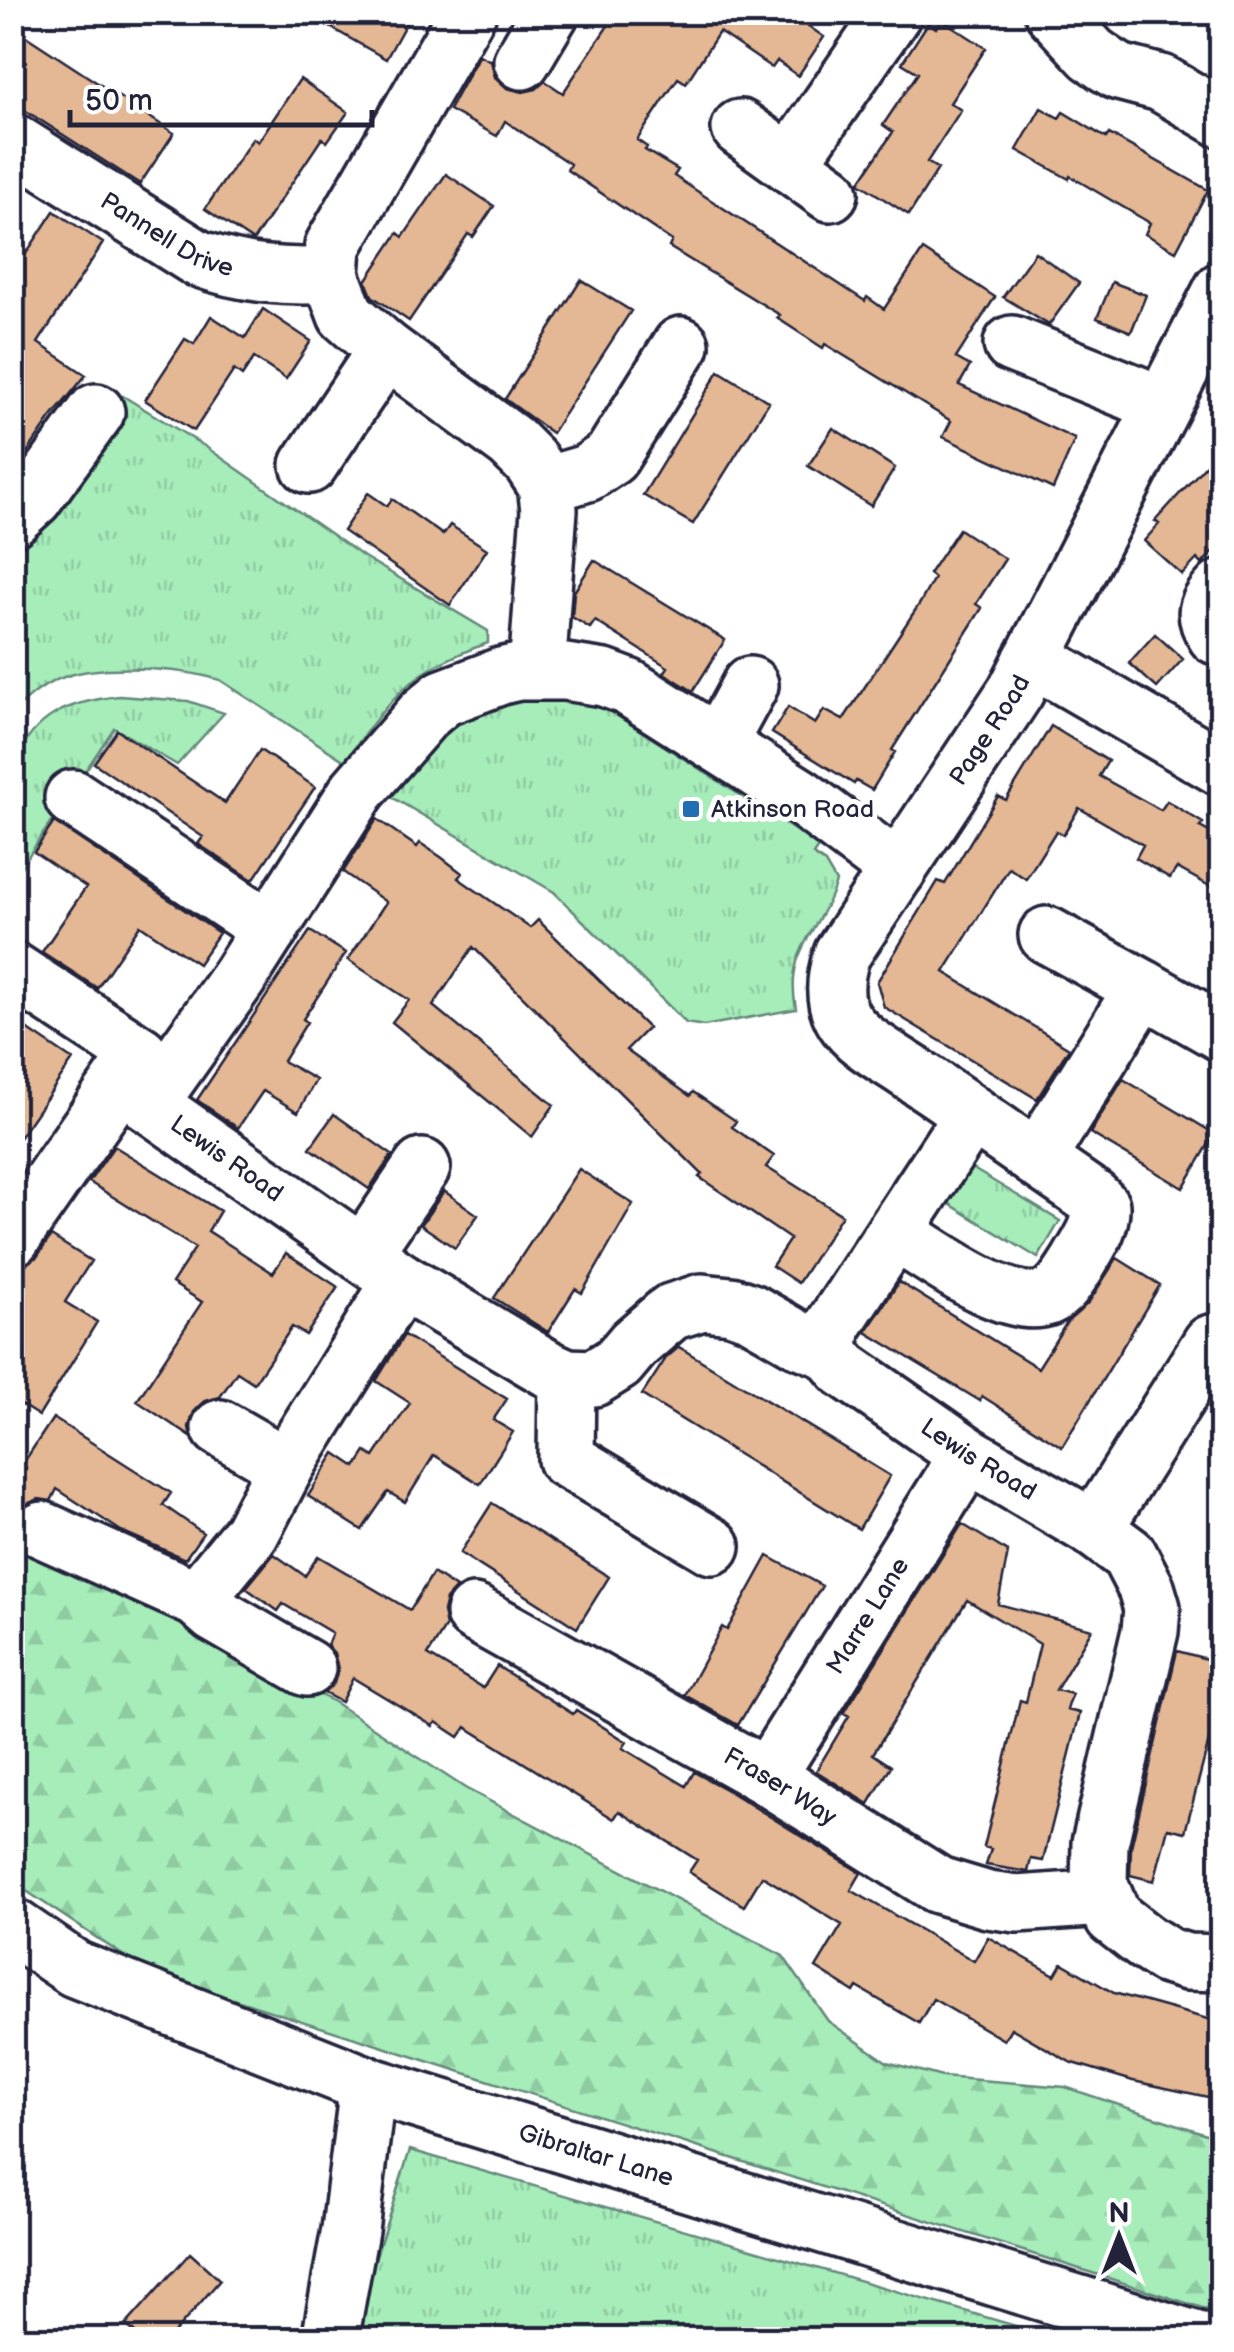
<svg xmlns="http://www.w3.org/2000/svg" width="1234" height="2352" viewBox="0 0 1234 2352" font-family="'Balsamiq Sans',sans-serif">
	<defs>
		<pattern id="grass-tufts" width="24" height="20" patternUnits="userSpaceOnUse" patternTransform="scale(2.5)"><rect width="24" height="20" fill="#a6edba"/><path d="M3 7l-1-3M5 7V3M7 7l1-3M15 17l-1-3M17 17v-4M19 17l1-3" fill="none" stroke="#8fcba1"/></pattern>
		<pattern id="forest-firs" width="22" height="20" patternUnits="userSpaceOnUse" patternTransform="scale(2.5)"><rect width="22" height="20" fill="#a6edba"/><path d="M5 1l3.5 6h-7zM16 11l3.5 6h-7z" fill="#8fcba1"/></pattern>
	</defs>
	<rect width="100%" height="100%" fill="#fff"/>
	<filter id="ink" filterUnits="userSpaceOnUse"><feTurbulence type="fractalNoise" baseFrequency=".01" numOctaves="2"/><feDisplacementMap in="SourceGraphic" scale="20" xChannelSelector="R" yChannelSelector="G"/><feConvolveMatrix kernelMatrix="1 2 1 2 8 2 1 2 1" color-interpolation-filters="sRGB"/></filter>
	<g filter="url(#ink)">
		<path fill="url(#grass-tufts)" stroke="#64887a" stroke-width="2.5" d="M123 396 206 447 364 557 488 631V643C409 670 392 697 345 761L220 680C181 668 103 663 64 677 43 684 27 698 13 713V540L60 500Z
			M524 694 582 700 610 711 819 846 813 855 825 863 836 882C820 933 784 948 796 1009L704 1026 686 1023 554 892 383 792 448 720Z
			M119 696 188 701 224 713 177 765 114 728 13 879C13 857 8 777 14 763 36 713 70 702 119 696Z
			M965 1164 1060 1221 1038 1258 943 1200Z
			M410 2150 1061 2339 349 2340Z"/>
		<path fill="url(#forest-firs)" stroke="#64887a" stroke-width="2.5" d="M12 1536 334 1702 465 1788 783 1956 828 2021 887 2062 942 2077 1065 2087 1221 2139V2314L148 1972 13 1882Z"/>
		<path fill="#e4b894" stroke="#22223b" stroke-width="2.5" d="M304 12H412L386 59Z
			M617 12H788L824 37 798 76 777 61 772 68 719 32 686 83 678 78 637 140 647 147 645 150 678 170 674 176 865 301 867 297 884 309 923 250 995 297 956 358 970 366 959 385 1075 439 1053 489 943 437 951 421 825 344 823 348 777 318 780 315 669 247 672 241 567 170 570 164 505 121 497 136 449 110 479 55 491 61 495 77 507 88 523 92 536 89 545 81 563 93Z
			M941 19 986 48 950 103 961 110 927 162 938 169 909 215 859 183 893 132 883 125 918 73 902 63 928 23 936 28Z
			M12 27 174 133 140 184 12 102Z
			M300 79 348 112 327 142 322 138 253 241 205 209 253 138 258 142Z
			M1041 108 1059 118 1063 112 1106 138 1109 134 1208 190 1176 251 1145 234 1150 223 1070 176 1069 179 1017 150Z
			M446 174 494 206 473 237 468 234 409 321 372 296 366 281 398 233 403 237Z
			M54 211 103 243 38 343 86 375 51 418 12 474V275Z
			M1035 252 1079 283 1049 325 1003 297Z
			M581 280 631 311 552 433 505 399Z
			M1112 282 1146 295 1131 332 1097 318Z
			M263 309 311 341 286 379 254 358 242 376 234 370 194 431 145 400 185 339 194 344 211 316 245 338Z
			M719 371 769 402 693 524 643 495Z
			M833 428 895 468 871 506 808 466Z
			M1222 447V541L1202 564 1197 559 1182 575 1144 541 1159 524 1155 521Z
			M368 493 387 506 392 499 443 535 450 525 487 549 450 605 343 531Z
			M959 529 1005 559 976 604 982 608 892 750 895 752 872 790 856 781 854 784 772 733 788 707 815 724 824 710 843 720 920 603 934 578 929 574Z
			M594 560 725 640 693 691 664 673 668 667 595 621 590 628 572 617 574 592Z
			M1155 634 1183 659 1157 688 1129 663Z
			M1051 726 1108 761 1099 776 1161 810 1167 801 1203 823 1200 827 1222 839V893L1177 868 1170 878 1136 858 1143 845 1079 808 1063 835 1056 831 1026 879 1009 868 944 972 1069 1048 1037 1099 884 1007 877 982 938 881 945 884 998 796 1006 800Z
			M117 730 225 803 260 750 315 787 253 880 198 844 203 837 94 763Z
			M377 819 417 847 420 843 441 857 462 873 458 878 530 928 538 920 648 1028 626 1050 690 1096 693 1092 736 1121 732 1127 774 1156 766 1167 842 1215 798 1283 772 1266 790 1239 699 1177 702 1174 473 947 433 1006 554 1105 532 1137 392 1022 409 1000 348 960 386 902 343 872Z
			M54 822 219 933 198 964 140 925 97 988 42 952 86 887 34 852Z
			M310 931 346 953 303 1019 307 1022 283 1061 316 1080 298 1112 263 1091 238 1128 197 1100Z
			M24 1027 73 1060 12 1148V1045Z
			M1123 1079 1215 1134 1183 1188 1090 1133Z
			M334 1114 392 1155 369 1189 310 1148Z
			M114 1146 220 1211 208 1231 273 1273 286 1253 338 1287 306 1335 292 1327 254 1383 237 1372 220 1397 205 1401 194 1412 189 1427 191 1437 137 1401 202 1302 172 1283 195 1248 89 1182Z
			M579 1169 633 1204 582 1293 575 1289 548 1332 494 1298Z
			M444 1191 478 1215 455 1248 421 1225Z
			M51 1236 91 1261 65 1302 97 1322 39 1416 12 1399V1271L37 1257Z
			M1117 1258 1160 1285 1062 1447 982 1396 980 1401 866 1332 899 1282 1038 1368 1067 1322 1089 1302Z
			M404 1335 507 1399 493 1420 513 1432 480 1484 434 1455 405 1502 388 1492 362 1530 308 1496 335 1453 356 1467 366 1452 374 1457 410 1403 376 1381Z
			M679 1347 890 1476 859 1529 642 1395 666 1358Z
			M53 1418 171 1493 163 1505 203 1533 185 1559 121 1531 57 1489 51 1501 39 1499 24 1505 15 1516 12 1529V1495L26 1468 22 1465Z
			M492 1503 609 1577 577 1628 460 1553Z
			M962 1524 1008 1552 998 1604 1092 1629 1056 1690 1072 1694 1067 1710 1080 1713 1043 1861 1031 1859 1028 1872 986 1865 991 1849 984 1847 1020 1700 1026 1702 1040 1644 967 1600 873 1754 891 1766 869 1804 816 1771 849 1716 844 1713Z
			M12 1535 24 1553 12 1575Z
			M274 1554 305 1576 318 1556 410 1610 433 1573 456 1588 446 1599 443 1612 446 1626 428 1655 483 1688 497 1666 573 1714 576 1710 627 1742 623 1748 686 1786 694 1772 727 1790 861 1873 851 1890 974 1961 988 1937 1055 1975 1062 1963 1114 1993 1222 2023V2100L1133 2081 1070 2062 1011 2028 1004 2040 933 1999 919 2023 857 1987 854 1992 816 1968 842 1925 762 1876 744 1906 689 1872 697 1860 619 1811 614 1819 466 1727 459 1737 436 1722 433 1726 353 1678 341 1702 324 1693 334 1683 338 1669 334 1653 327 1645 332 1633 283 1604 278 1611 246 1588Z
			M768 1556 822 1586 738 1725 685 1695 722 1627 727 1630Z
			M1177 1651 1222 1663V1691L1185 1832 1168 1828 1154 1881 1130 1875 1131 1847Z
			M190 2253 220 2280 168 2340H143L126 2325Z"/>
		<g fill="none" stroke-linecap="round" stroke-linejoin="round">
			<g stroke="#22223b" stroke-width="62">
				<g id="minor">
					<path d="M468 12 333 246 331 275 346 315 386 350 511 442 531 462 546 485 549 510 537 671"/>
					<path d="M1053 12 1092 54 1106 64 1119 72 1161 83 1222 119"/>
					<path d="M522 61 551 12"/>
					<path d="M740 128 830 193"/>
					<path id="s1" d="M12 141 197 258C242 274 283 278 331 275"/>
					<path d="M790 163 894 12"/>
					<path d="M1012 344 1161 404"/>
					<path d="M309 465 386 350"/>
					<path d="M546 485 587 473 611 457 681 345"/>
					<path d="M12 518 34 498 96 412"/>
					<path d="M1216 636C1202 615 1205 606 1222 588"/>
					<path d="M1031 661 1060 674 1222 768"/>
					<path d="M718 744 750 685"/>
					<path d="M73 798 270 929"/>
					<path d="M12 970 140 1054"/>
					<path d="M1143 988 1222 1033"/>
					<path id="s2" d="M149 1104 401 1281 547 1368 567 1377 594 1378 618 1363 634 1344 671 1312 702 1302 731 1305 751 1312 798 1339 829 1351 844 1369 968 1455 1094 1529 1129 1555 1146 1588 1152 1608 1150 1631 1100 1843 1099 1883 1113 1917 1145 1942 1167 1956 1187 1962 1222 1963"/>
					<path d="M1037 1159 1143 988 1047 935"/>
					<path d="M895 1232C929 1253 1009 1314 1048 1297 1062 1291 1070 1275 1078 1263 1088 1245 1102 1227 1101 1206L1093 1198 972 1114"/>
					<path d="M12 1238 140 1054 149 1104 239 977 358 790 424 714 443 698 501 676 518 672H565L604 678 628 687 801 797 898 870"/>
					<path d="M363 1254 422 1167"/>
					<path id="s3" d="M829 1351 833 1326 972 1114C951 1099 929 1084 907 1070 858 1038 820 1022 842 954L1016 691 1222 290"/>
					<path d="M567 1377 566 1459 712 1546"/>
					<path d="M220 1428 286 1466"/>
					<path d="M1094 1529 1211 1343"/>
					<path d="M43 1530 197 1599 214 1614 307 1668"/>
					<path d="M197 1599 251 1533 286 1466 401 1281"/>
					<path id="s4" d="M474 1613 767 1777 938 1885 988 1900 1017 1904 1104 1898"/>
					<path id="s5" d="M767 1777 968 1455"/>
					<path id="s6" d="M12 1926 75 1969 368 2085 1197 2340"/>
					<path d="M330 2340 350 2230 368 2085"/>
				</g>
			</g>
			<use href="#minor" stroke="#fff" stroke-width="55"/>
		</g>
	</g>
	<rect fill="#1f6fb2" stroke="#fff" stroke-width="4" x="681" y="799" width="20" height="20" rx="5"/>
	<g text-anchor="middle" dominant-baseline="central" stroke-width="10" stroke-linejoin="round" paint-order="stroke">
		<g font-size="25" fill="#22223b" stroke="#fff">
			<text stroke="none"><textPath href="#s1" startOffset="182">Pannell Drive</textPath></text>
			<text stroke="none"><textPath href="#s3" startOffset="775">Page Road</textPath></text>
			<text stroke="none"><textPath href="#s2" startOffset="95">Lewis Road</textPath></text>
			<text stroke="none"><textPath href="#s2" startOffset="985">Lewis Road</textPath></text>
			<text stroke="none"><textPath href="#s5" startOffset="190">Marre Lane</textPath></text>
			<text stroke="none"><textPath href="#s4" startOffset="352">Fraser Way</textPath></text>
			<text stroke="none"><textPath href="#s6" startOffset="630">Gibraltar Lane</textPath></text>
		</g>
		<g font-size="25" fill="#22223b" stroke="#fff" text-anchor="start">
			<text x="711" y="809">Atkinson Road</text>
		</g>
	</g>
	<rect width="1234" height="2352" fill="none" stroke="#fff" stroke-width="50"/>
	<rect x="25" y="25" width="1184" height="2302" fill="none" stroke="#22223b" stroke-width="4" filter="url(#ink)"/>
	<g transform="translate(1119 2237)" stroke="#ffffff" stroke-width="8" paint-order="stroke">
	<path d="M0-8L18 38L0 25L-18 38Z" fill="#22223b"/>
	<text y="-15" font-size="28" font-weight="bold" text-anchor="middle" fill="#22223b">N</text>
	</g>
	<path d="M70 110v15h302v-15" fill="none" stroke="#22223b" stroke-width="5"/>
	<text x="85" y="110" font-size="30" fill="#22223b" stroke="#ffffff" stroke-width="8" paint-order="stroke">50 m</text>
</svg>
